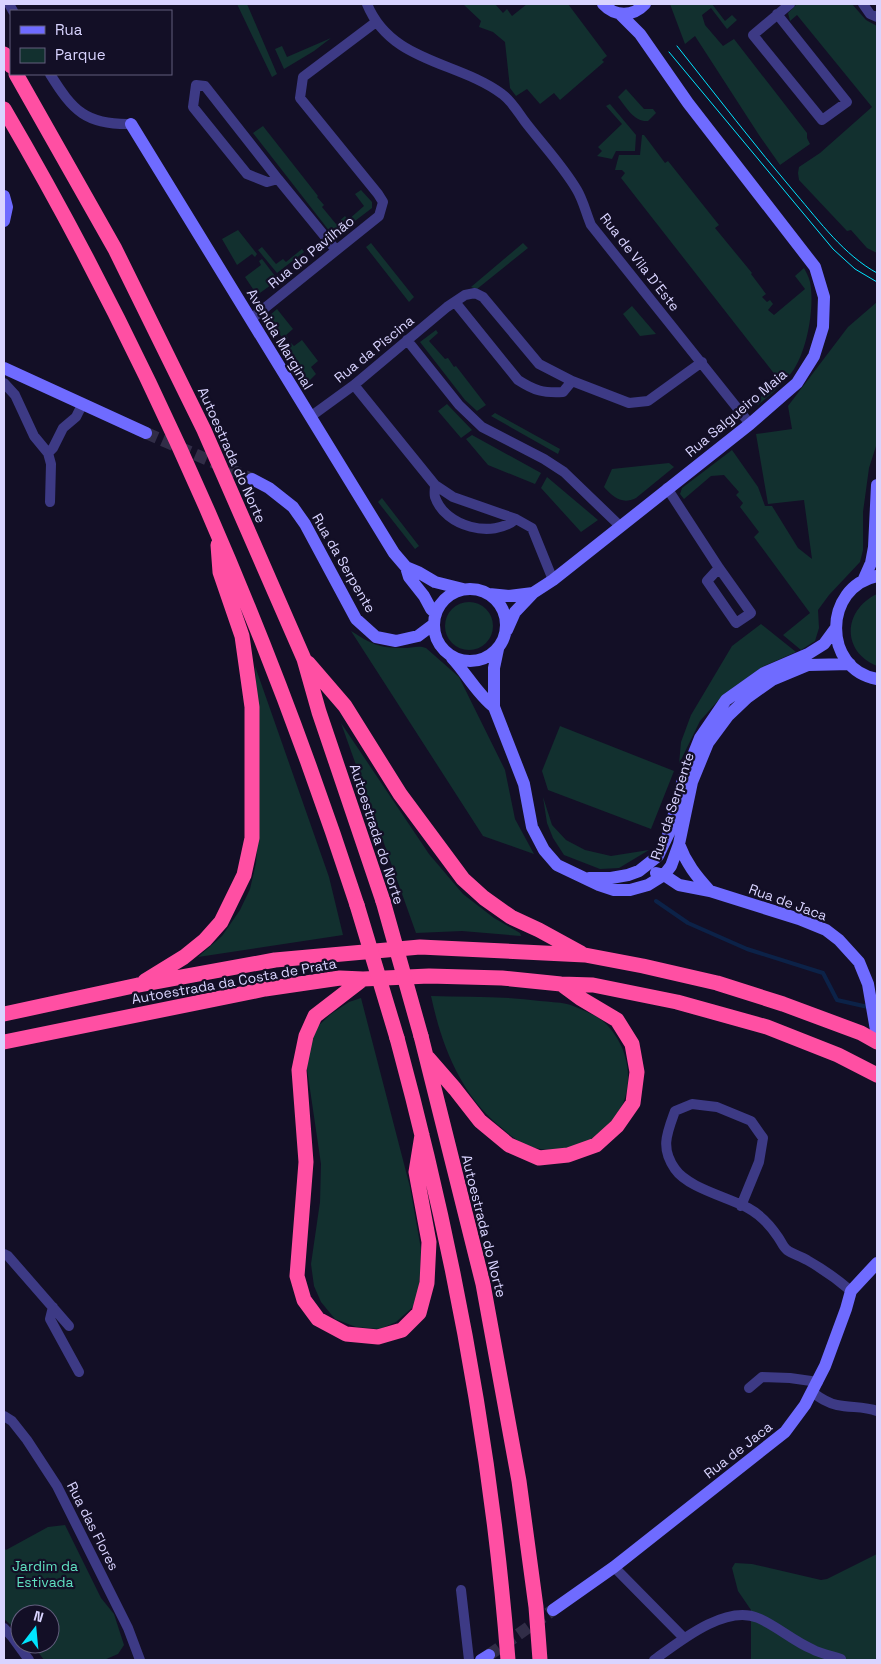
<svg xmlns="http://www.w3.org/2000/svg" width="881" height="1664" viewBox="0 0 881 1664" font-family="'Space Grotesk',sans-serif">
	<rect width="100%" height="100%" fill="#130f26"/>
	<path fill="#12302f" d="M237 4H247L277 74 272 77Z
		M463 4H495L503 13 507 9 512 16 527 4H568L607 56 602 60 604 62 560 100 554 93 540 104 527 89 516 96 510 88 505 42 493 32 479 27 481 21Z
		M670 4H712L725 21 732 15 737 20 727 29 711 8 702 15 705 25 723 46 734 39 807 133V138L810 144 780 165 759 135 695 36 685 44Z
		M797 4H852L866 20 877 26V253L867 248 851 230 847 231 799 180 798 173 799 167 820 153 872 107 797 15 790 21 788 13Z
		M331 38 314 51 284 69 275 49 282 46 287 57Z
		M626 89 644 109H653L656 113 648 121C634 122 626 107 618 97Z
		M610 104 636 135 635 151H616L612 159 597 156 602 151 598 147 622 124 606 106Z
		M263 126 318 196 317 197 324 205 322 207 336 224 345 216 348 220 364 206 355 194 361 190 372 202V208L334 237 253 133Z
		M642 135H644L665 163 668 161 719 225 715 228 752 273 751 274 766 294 762 297 767 302 770 300 773 304 768 310 774 315 805 289 795 276 804 268C806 272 809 277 810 282 815 307 807 352 792 372 782 385 770 395 758 405L755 402 769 390 768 388 776 376 621 178 625 173 622 170H615L619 155H640Z
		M238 230 257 254 255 257 252 254 237 265 222 239Z
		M371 243 414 297 409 302 366 247Z
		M523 243 528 248 477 289 471 287Z
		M262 247 276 264 283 259 286 262 302 249 304 252 277 273 258 250Z
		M262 259 278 280 257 295 245 277 261 265 259 261Z
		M877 302V443L869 468 863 512V550L860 562 829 595 818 610 819 628 815 641 801 650 783 635 810 613 754 537 759 532 740 507 743 503 736 495 739 492 724 475 711 476 684 499 680 494 682 488 732 450 758 487 765 506H772L798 548 812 559 804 500 768 504 756 434 792 429 788 406 848 327Z
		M632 306 656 334 640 336 623 314Z
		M277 309 293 329 286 335 288 338 284 341 269 316Z
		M436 330 438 333 429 341 445 359 448 358 454 367 456 366 486 405 477 411 465 400 420 342Z
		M302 340 318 361 311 367 316 374 308 382 287 346 291 343 294 346Z
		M447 404 472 430 461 438 438 411Z
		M495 413 560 449 558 454 491 416Z
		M472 435 541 473 535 484 488 465 466 439Z
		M669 463 674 467 636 498C622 505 613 497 604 487L612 469Z
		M547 477 598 520 581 532 541 488Z
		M382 498 419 546 415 549 378 502Z
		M877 594V666C841 652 843 610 877 594Z
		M445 626a24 24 0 1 1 48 0a24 24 0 1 1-48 0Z
		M761 624 796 652 764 666 723 695 700 721 679 764 681 742 691 715 732 646Z
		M351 631C372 644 378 648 403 648 411 648 419 645 426 648L459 677 505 770 515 819 534 854 483 836Z
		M255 666 329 877 343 935 198 957 222 936 240 910 250 889 256 863 259 821V734Z
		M341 723 429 854 463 894 494 918 520 933 521 936 462 931 416 933Z
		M560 726 674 771 651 829 548 790 542 771Z
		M543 797 552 825 566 840 585 850 611 856 649 850 619 868 600 869 564 855 553 838 547 823Z
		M431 996C467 997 504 996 540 1001 549 1002 558 1002 567 1004 575 1006 598 1016 604 1022 612 1029 619 1040 623 1050 645 1109 592 1163 531 1147 521 1144 511 1136 503 1129 461 1096 442 1047 431 996Z
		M361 998 410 1187 421 1249 419 1295 413 1307 396 1322 380 1329 356 1327 335 1319 321 1302 314 1286 311 1264 320 1202 321 1164 307 1069 310 1043 317 1027 331 1014 349 1002Z
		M65 1525 101 1598 114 1614 124 1645 118 1654 104 1660H44L32 1644H50V1614H20V1633L4 1619V1548L6 1550 48 1527Z
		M877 1554V1660H751V1610L738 1591 732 1568 735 1563 752 1564 821 1580 827 1579Z"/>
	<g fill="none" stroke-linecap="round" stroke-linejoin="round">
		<path stroke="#0c2248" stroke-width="4" d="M656 901 688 923 747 949 823 973 837 1000 868 1007"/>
		<path stroke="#312d47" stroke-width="12" stroke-dasharray="12 6" stroke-linecap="butt" d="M146 433 252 479
			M489 1655 553 1610"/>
		<path stroke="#3d3a85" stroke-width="10" d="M9 4 13 11
			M367 4C391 63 458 61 502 94 512 101 519 114 526 123 543 145 563 166 577 190 583 200 586 213 591 225L750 424
			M863 4 870 14 877 17
			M777 14 847 102 822 120 753 35 790 4
			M50 74C73 111 86 125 131 124
			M278 179 205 86 196 85 193 107 247 174 267 182 278 179 336 250
			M455 302 518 380C535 391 543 393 563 392L572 381
			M251 319 379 216 383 202 378 194 300 98 303 77 376 22
			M407 340 459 405 482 427 544 459 564 472 620 526
			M4 383 15 395 34 436 48 453 51 464 50 502
			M354 385 435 485 453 497 516 519 532 528 553 580
			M310 417 354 385 447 307 465 295 475 293 483 297 539 364 572 381 629 403 648 401 702 362
			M48 453 53 448 63 428 76 417 82 405
			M435 485C435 489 434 494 435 497 445 527 493 539 516 519
			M667 488 719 568 751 613 736 623 707 581 719 568
			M741 1206 759 1162 763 1138 751 1121 717 1107 692 1104 675 1111C667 1133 660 1148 675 1169 688 1188 728 1197 748 1208 761 1215 770 1225 778 1237 781 1241 783 1247 787 1250 792 1254 801 1256 807 1260 823 1269 837 1279 851 1291
			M4 1254 8 1256 69 1326
			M53 1307 50 1319 79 1372
			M749 1388 762 1377 790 1378 818 1382
			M812 1392C820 1398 827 1403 837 1405 851 1408 864 1406 877 1411
			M4 1416 12 1421 27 1440 57 1486 128 1628 140 1660
			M614 1567 684 1638
			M461 1590 469 1660
			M4 1628 13 1638 29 1660
			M654 1660C679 1642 725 1604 758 1618 777 1626 793 1641 812 1649 821 1654 832 1656 841 1659"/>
		<path stroke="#6f6bff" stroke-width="12" d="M603 4C615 17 633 17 645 4
			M131 124 394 553 406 567 409 577 424 596 431 609 436 614
			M4 196 7 207 4 221
			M4 368 146 433
			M252 479 269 488 293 507 305 524 356 619 376 637 396 641 418 636 434 624
			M406 567 418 572 435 582 463 589
			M877 576C823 587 822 669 877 679
			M863 581 871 563 874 547 877 485
			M434 625a36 36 0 1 1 72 0a36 36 0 1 1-72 0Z
			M489 594 509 596 533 593
			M507 630 515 612 533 593 553 580 750 424 797 383 814 356 823 327 824 297 815 267 688 103 640 34 620 14
			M498 649 494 668V707L524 784 532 827 544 850 557 865 599 885 614 890H630L648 885 664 875 671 866 679 844 692 782 708 743 728 716 748 697 772 680 808 665 850 664
			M452 658C467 674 477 694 494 707
			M679 844C686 863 696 876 710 891
			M656 873 664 875 679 885 710 891 799 919 826 930 839 940 859 962 868 984 877 1036
			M589 878H611L628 875 639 871 658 856 669 833 682 783 700 738 726 700 764 673 808 654 824 644 835 629
			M553 1610 614 1567 785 1432 805 1405 825 1366 846 1309 851 1291 877 1263
			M481 1660 489 1655"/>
		<path stroke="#ff4fa3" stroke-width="15" d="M4 54 11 66
			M16 74 115 249 204 430 304 659 319 712 383 901
			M4 109C151 360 267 629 357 905
			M308 663 345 706 400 794 463 879 484 898 511 917 539 930 581 953
			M363 979 315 1016 306 1036 299 1070 306 1162 297 1276 304 1300 318 1319 346 1334 378 1337 402 1330 419 1313 427 1283 429 1242 416 1172 422 1135
			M145 981 184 957 205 940 221 922 244 875 252 838V707L242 636 220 572 218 545
			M4 1014 138 985 275 960 420 947 585 955 643 966 717 983 783 1004 861 1033 877 1042
			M421 1036 483 1284 519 1481 536 1607 540 1660
			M397 1038C452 1241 492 1450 508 1660
			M4 1042 265 989 340 978 363 979 429 976 502 978 561 984 593 985 677 1002 767 1027 838 1055 877 1075
			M428 1058 455 1089 480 1121 509 1145 539 1158 568 1155 596 1145 617 1126 633 1103 637 1072 632 1044 617 1020 580 998 561 984"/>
		<path stroke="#00e5ff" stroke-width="1" d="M677 46C716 95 755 146 796 194 820 222 844 255 877 273
			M669 52 833 249 855 269 877 282"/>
		<path stroke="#ff4fa3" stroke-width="15" d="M383 901 421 1036
			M357 905 397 1038"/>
	</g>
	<g text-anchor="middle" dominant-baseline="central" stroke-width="4.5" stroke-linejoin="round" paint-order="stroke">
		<g font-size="14" fill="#d9d4ff" stroke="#130f26">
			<text transform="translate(311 252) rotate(-39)">Rua do Pavilhão</text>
			<text transform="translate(640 262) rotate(52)">Rua de Vila D´Este</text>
			<text transform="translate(280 339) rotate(59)">Avenida Marginal</text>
			<text transform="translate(374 349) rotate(-39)">Rua da Piscina</text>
			<text transform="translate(736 413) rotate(-40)">Rua Salgueiro Maia</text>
			<text transform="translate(232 455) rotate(66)">Autoestrada do Norte</text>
			<text transform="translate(344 563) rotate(60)">Rua da Serpente</text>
			<text transform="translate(672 806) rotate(-72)">Rua da Serpente</text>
			<text transform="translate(377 834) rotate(72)">Autoestrada do Norte</text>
			<text transform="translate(788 902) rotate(20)">Rua de Jaca</text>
			<text transform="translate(234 981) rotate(-10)">Autoestrada da Costa de Prata</text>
			<text transform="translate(484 1226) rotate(76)">Autoestrada do Norte</text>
			<text transform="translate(738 1450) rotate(-38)">Rua de Jaca</text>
			<text transform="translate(93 1526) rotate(63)">Rua das Flores</text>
		</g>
		<g font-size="14" fill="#5fe0c0" stroke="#130f26">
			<text x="45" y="1566">Jardim da<tspan x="45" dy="16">Estivada</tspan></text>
		</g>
	</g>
	<rect width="881" height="1664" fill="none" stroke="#d9d4ff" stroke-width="10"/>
	<rect x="10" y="10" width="162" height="65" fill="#130f26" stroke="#625e7d"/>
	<rect x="20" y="26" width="25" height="8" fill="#6f6bff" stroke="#625e7d"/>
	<text x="55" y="35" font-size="15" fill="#d9d4ff">Rua</text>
	<rect x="20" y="48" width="25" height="15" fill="#12302f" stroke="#625e7d"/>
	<text x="55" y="60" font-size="15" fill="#d9d4ff">Parque</text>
	<g transform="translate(35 1629) rotate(16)"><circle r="24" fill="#130f26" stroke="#625e7d"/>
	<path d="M0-4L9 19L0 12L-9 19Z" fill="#00e5ff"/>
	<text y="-8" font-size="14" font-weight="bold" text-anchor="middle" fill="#d9d4ff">N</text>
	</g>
</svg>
